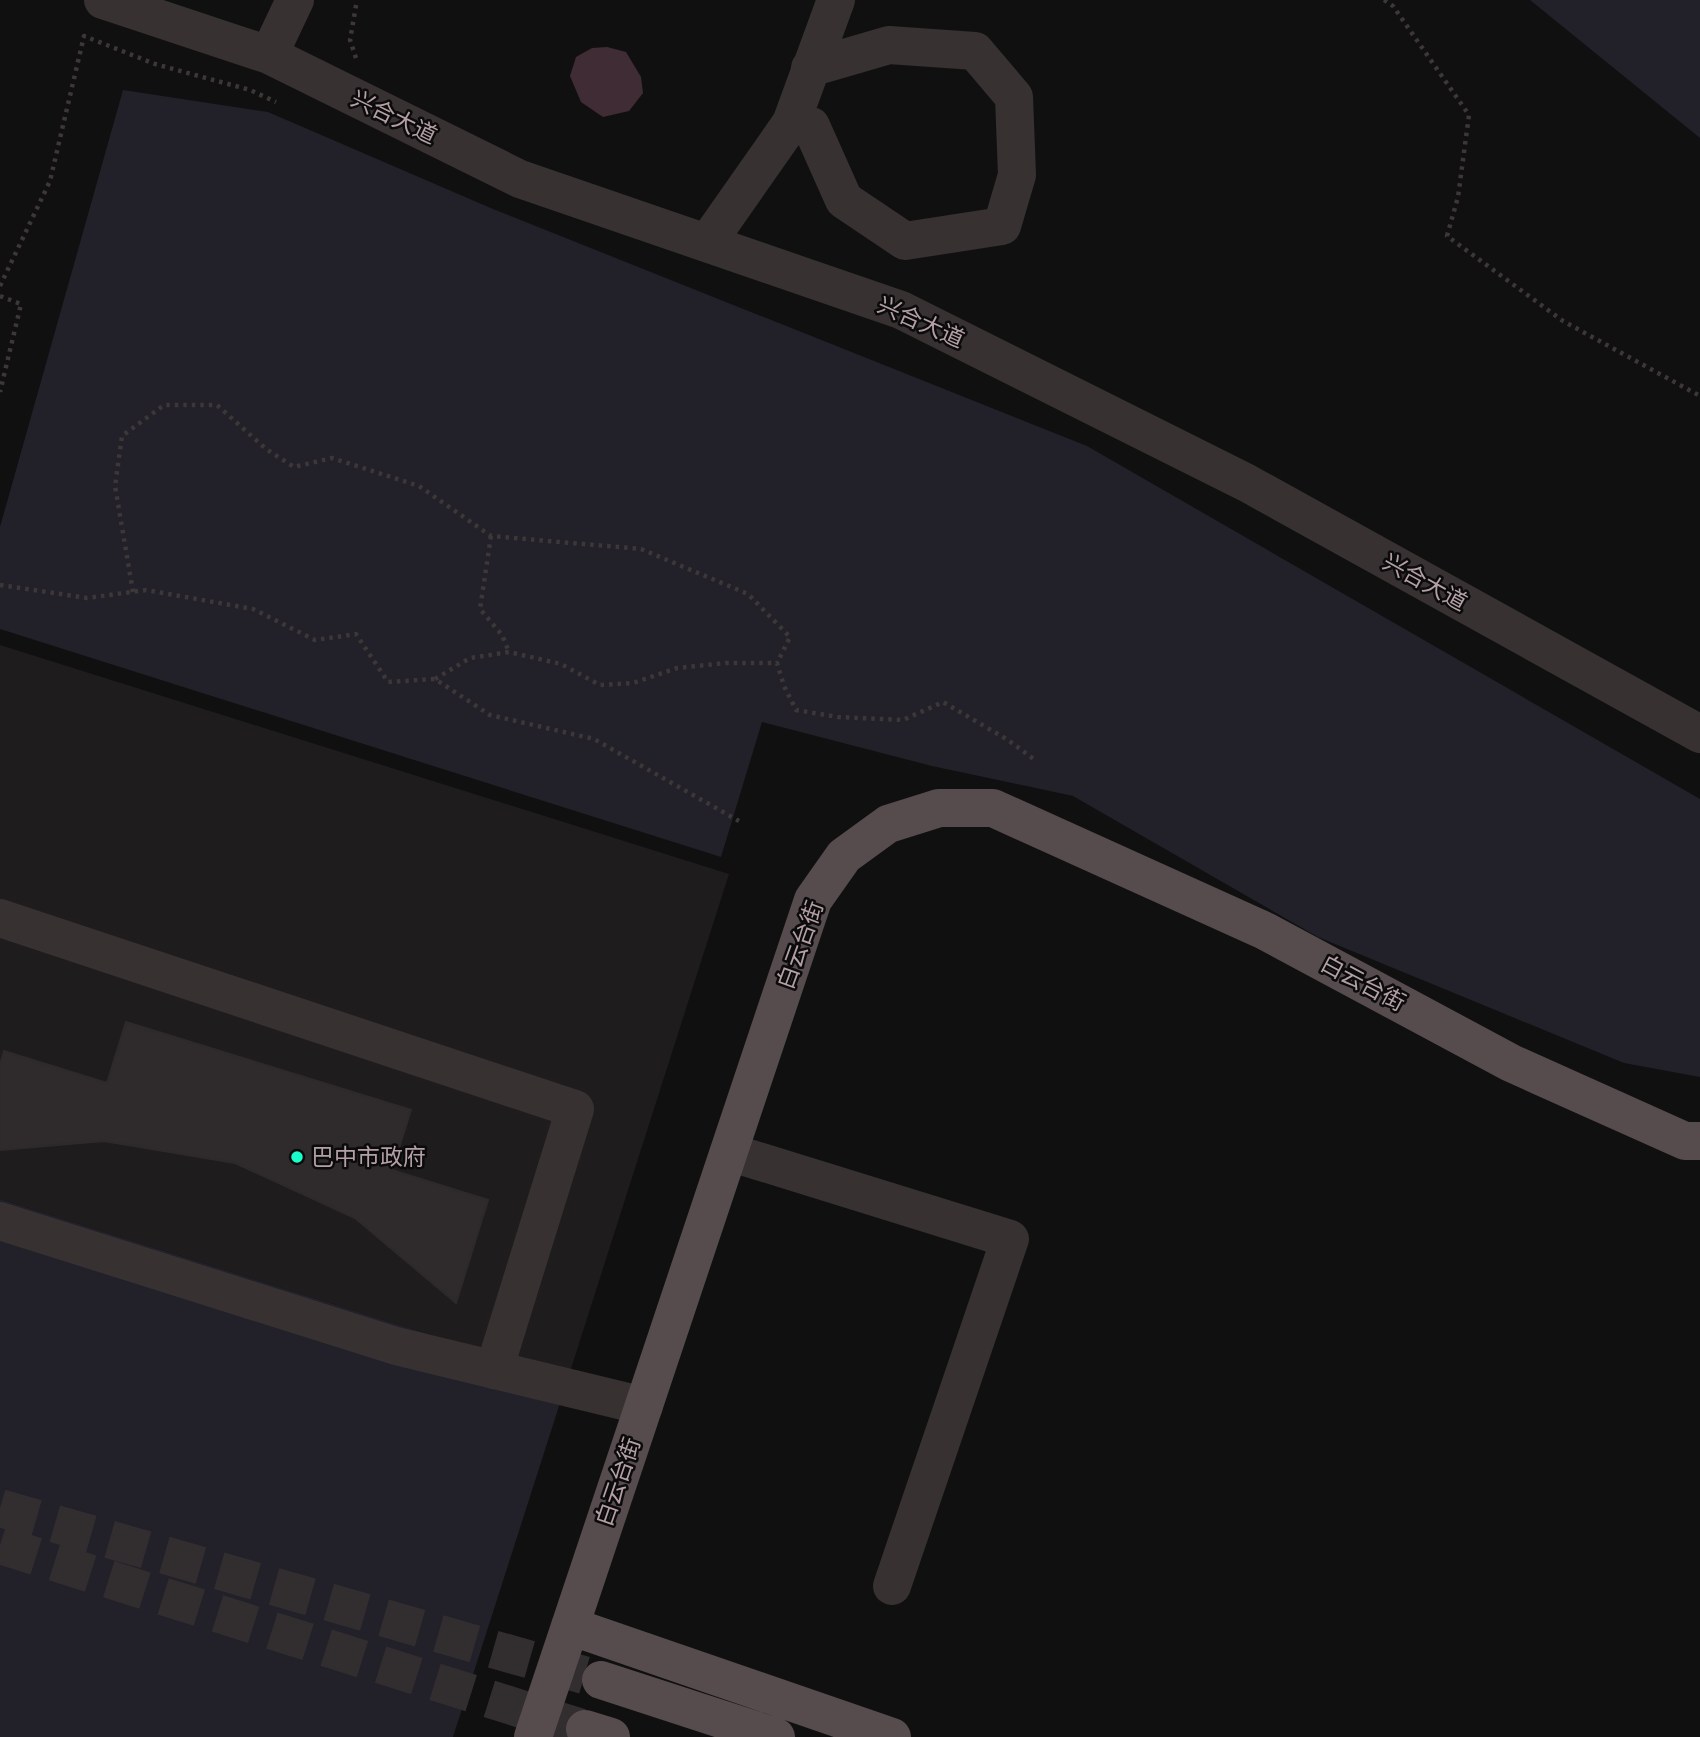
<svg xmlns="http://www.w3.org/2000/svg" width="1700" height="1737" viewBox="0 0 1700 1737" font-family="'Fira Sans Condensed','Noto Sans SC',sans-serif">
	<rect width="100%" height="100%" fill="#111010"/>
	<path fill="#1e1c1c" d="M0 645 729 874 568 1378 0 1199Z"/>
	<path fill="#222029" d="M1530 0H1700V138Z
		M123 90 268 112 493 209 1087 446 1700 799V1077L1624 1063 1318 937 1073 796 932 766 762 722 721 857 0 629V527Z
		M0 1199 568 1378 453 1737H0Z"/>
	<path fill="#402c35" d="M607 47 626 52 641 77 643 93 629 111 603 117 581 102 570 76 576 57 592 48Z"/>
	<path fill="#2f2a2b" stroke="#2e2a2a" stroke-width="2" d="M126 1022 411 1110 392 1170 488 1200 456 1303 355 1218 235 1163 104 1141 0 1150V1065L4 1051 107 1083Z"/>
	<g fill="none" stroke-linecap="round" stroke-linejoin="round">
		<path stroke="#322d2e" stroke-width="38" stroke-dasharray="38 19" stroke-linecap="butt" d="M0 1508 601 1680
			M0 1545 585 1729"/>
		<path stroke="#3e3738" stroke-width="4.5" stroke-dasharray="3.5 5" stroke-linecap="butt" d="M1384 0 1393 6 1469 115 1458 197 1447 236 1563 321 1700 396
			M356 58 350 40 357 0
			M0 286 50 181 84 36 155 64 250 90 276 102
			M0 296 21 304 0 392
			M491 536 480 609 502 635 509 652
			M0 585 87 598 146 590 253 609 315 640 356 634 388 682 435 679 490 715 594 739 739 821
			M133 592 115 486 122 436 164 405H217L266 449 294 467 332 458 419 486 491 536 641 549 748 594 790 637 777 663
			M435 679 470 658 509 652 561 664 600 685 633 683 677 668 726 663H777L784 686 796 710 838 717 903 720 943 702 1008 740 1035 760"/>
		<path stroke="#373131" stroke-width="38" d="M103 0 269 55 520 179 901 310 1247 483 1700 734
			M269 55 295 0
			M791 123 811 126 844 200 905 241 1002 226 1017 175 1014 97 975 51 889 45 810 68
			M707 243 791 123 836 0
			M0 918 575 1109 494 1370
			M729 1152 1010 1239 892 1586
			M0 1221 396 1346 644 1406"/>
		<path stroke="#564c4d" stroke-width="38" d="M570 1626 892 1737
			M601 1680 776 1737
			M585 1729 611 1737
			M533 1737 813 900 844 856 888 824 939 808H993L1265 931 1511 1063 1685 1141H1700"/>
	</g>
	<circle fill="#1affc9" stroke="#0c0b0b" stroke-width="2.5" cx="297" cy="1157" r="7"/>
	<g text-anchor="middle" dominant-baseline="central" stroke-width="5" stroke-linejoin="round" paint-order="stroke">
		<g font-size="23" fill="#b4a0a4" stroke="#0c0b0b">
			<text transform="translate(394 117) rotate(26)">兴合大道</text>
			<text transform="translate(921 322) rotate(24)">兴合大道</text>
			<text transform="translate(1425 582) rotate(29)">兴合大道</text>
			<text transform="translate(800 945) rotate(-70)">白云台街</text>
			<text transform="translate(1363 983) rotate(28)">白云台街</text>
			<text transform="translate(618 1482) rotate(-71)">白云台街</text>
		</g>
		<g font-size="23" fill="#b4a0a4" stroke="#0c0b0b" text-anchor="start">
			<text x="311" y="1157">巴中市政府</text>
		</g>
	</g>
</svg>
